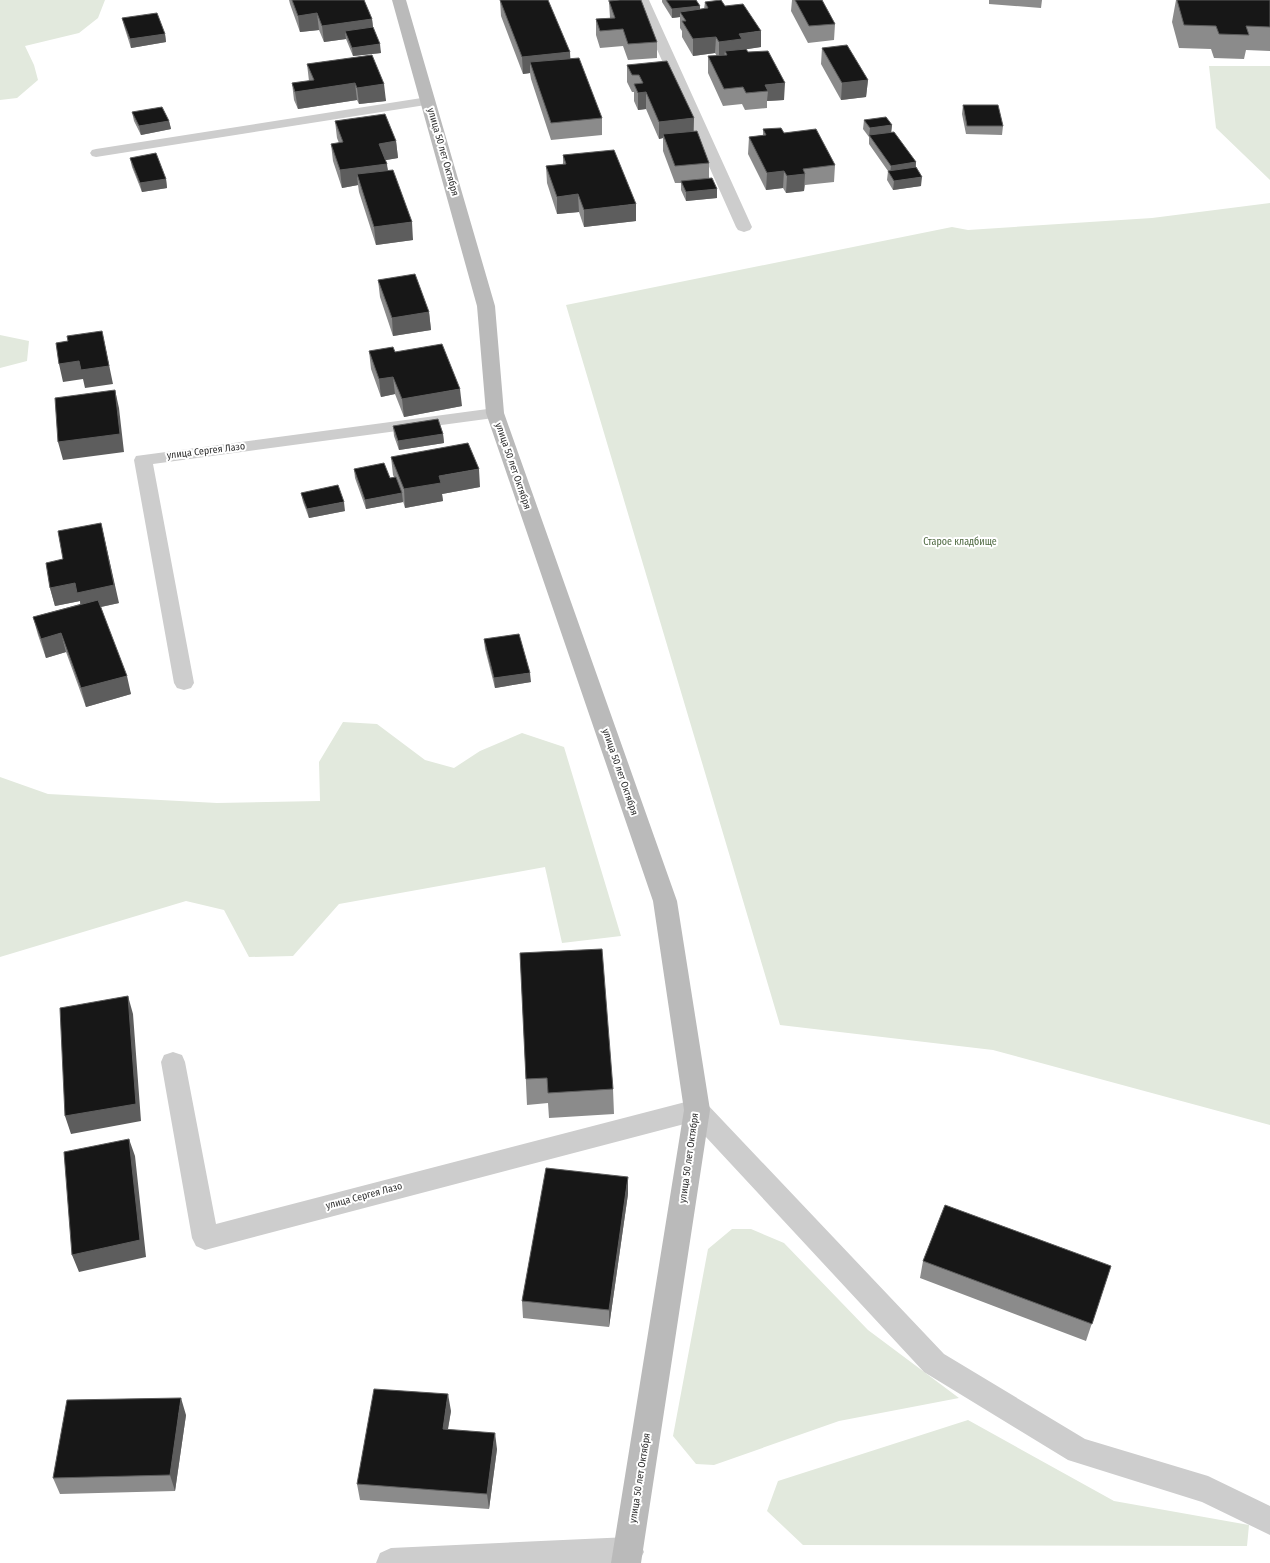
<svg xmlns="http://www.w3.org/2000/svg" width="1270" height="1563" viewBox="0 0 1270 1563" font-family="'Fira Sans Condensed',sans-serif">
	<rect width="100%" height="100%" fill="#fff"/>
	<path fill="#e2e9dd" d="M0 0H105L98 18 79 33 25 46 34 65 38 80 17 98 0 100Z
		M1209 66H1270V180L1216 128Z
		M1270 203V1125L993 1050 780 1025 566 305 952 227 968 230 1152 218Z
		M0 335 29 341 27 361 0 368Z
		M343 722 377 724 425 760 454 768 480 751 522 733 564 747 621 936 562 943 545 867 339 904 293 956 249 957 224 910 186 901 0 957V777L48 794 217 803 320 801 319 762Z
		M732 1229H751L784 1243 868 1330 959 1398 839 1421 714 1465 696 1464 673 1436 708 1249Z
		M968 1420 1114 1501 1249 1525 1247 1546 803 1545 767 1511 778 1481Z"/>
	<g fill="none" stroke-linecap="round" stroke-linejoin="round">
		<path fill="#cdcdcd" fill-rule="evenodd" d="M428 97 432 98 434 101 432 104 96 157 92 156 90 153 92 150 96 149Z"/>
		<path fill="#cdcdcd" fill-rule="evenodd" d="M635 0H649L752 227 750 230 744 232 738 230 736 227Z
			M495 408 501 409 504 413 501 417 153 464 194 683 191 688 184 690 177 688 174 683 134 460 136 456Z
			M173 1052 182 1055 185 1062 216 1224 697 1099 706 1103 944 1354 1085 1439 1208 1476 1270 1506V1535L1202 1502 1068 1460 924 1372 692 1122 205 1250 196 1246 192 1238 161 1062 164 1055Z
			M629 1537 640 1542 644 1552 638 1563H376L380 1553 391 1548Z"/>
		<path fill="#bababa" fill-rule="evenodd" d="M392 0H406L495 306 504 413 677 901 710 1110 641 1563H611L684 1110 653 901 486 413 477 306Z"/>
	</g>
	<path fill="#8b8b8b" d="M289 0H364L372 19 373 27 381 53 353 56 346 39 324 42 319 30 300 32 290 4Z
		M500 0 570 58 602 118V135L551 140 531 79 530 73 523 74 501 16Z
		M608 0H641L657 42V58L628 60 623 46 600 48 596 35V19L610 18 609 2Z
		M662 0H696L700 9H704L705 2 725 6 761 47 746 49 748 52 784 100 767 101V108L745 110 742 104 723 106 708 73V56H717L715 53 693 56 682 37V31L680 28V17L672 18 662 2Z
		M792 0H822L835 24 834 40 808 43 791 11Z
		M989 0H1042L1041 8 989 4Z
		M1176 0H1270V51L1246 50 1244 59 1214 58 1211 49 1179 48 1172 22Z
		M122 18 165 34 166 42 131 48 124 26Z
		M822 48 868 80 866 97 841 100 821 64Z
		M372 55 386 101 359 104 357 100 298 109 294 100 292 83 309 81 307 64Z
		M627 65 694 118V132L709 163V178L717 198 686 201 681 190V183H675L663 151V138L659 139 646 109 638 110 634 101V92H632L627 82Z
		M963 105 1003 126 1002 135 966 134 962 114Z
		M132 112 169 121 171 129 141 135 134 121Z
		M864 120 892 125 891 132 916 162V167L921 186 893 190 887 180 888 171 869 144V137L863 129Z
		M335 121 396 141 398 158 385 160 388 170 413 240 376 245 359 192 358 185 342 188 333 161 331 144 339 143 337 138Z
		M763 129 784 133 835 165 834 182 805 185 804 191 786 193 783 188 766 190 748 154 749 137 763 135Z
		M563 155 636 221 584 227 579 212 557 214 547 183 546 166 563 164Z
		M130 158 166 179 167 188 142 192 132 167Z
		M378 280 429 312 431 330 393 336 380 297Z
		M369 351 395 352 462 406 404 417 395 394 381 397 371 369Z
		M393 426 443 434 444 443 399 450 394 436Z
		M391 457 480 487 442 494 443 501 405 508 403 501V502L366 509 355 478 354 469 390 478 394 477 393 475Z
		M301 493 345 511 309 518 303 502Z
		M50 588 119 603 101 607 131 694 86 707 66 652 46 658 38 635 33 617 80 604V601L55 606Z
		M484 639 531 682 495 688 485 649Z
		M520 953 613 1089 614 1114 549 1118 548 1103 527 1105Z
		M628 1194 609 1327 523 1318 522 1301Z
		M923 1261 1111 1266 1086 1341 920 1278Z
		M451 1411 448 1429 497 1449 489 1509 360 1500 357 1484Z
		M186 1415 175 1491 60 1494 53 1478Z"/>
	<path fill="#5d5d5d" d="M700 6V14L680 12V17L672 18V9Z
		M317 13 319 30 300 32 298 16Z
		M372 19 374 36 345 31 346 39 324 42 322 26Z
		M761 31V47L742 50 727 55 725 51 724 58H719V42L739 34Z
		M165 34 166 42 131 48 130 39Z
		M716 37 715 53 693 56V39Z
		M380 44 381 53 353 56 352 48Z
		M570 52 571 69 530 62V73L523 74 522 57Z
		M868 80 866 97 841 100 842 83Z
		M355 83 357 100 298 109 295 92Z
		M785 83 784 100 767 101 768 91 765 85Z
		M384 84 386 101 359 104 357 88Z
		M646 92V109L638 110V93Z
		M694 118 693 135 663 134V138L659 139V122Z
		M169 121 171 129 141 135 139 126Z
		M892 125 891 134 869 136 870 128Z
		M396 141 398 158 381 161 379 144Z
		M916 162 915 171 890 175 891 166Z
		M387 164 389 181 357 174 358 185 342 188 340 170Z
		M784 171 783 188 766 190 767 173Z
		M805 174 804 191 786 193 787 176Z
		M922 177 921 186 893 190 894 181Z
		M166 179 167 188 142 192 140 183Z
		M717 189V198L686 201V192Z
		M578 194 579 212 557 214V197Z
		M636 204V221L584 227V210Z
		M412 222 413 240 376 245 374 227Z
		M429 312 431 330 393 336 392 318Z
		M102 331 113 384 85 388 83 379 63 382 59 364Z
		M393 377 395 394 381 397 379 379Z
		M460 389 462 406 404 417 402 399Z
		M115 390 119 408 124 452 63 460 58 442Z
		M443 434 444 443 399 450 398 441Z
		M479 469 480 487 442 494 443 501 405 508 404 489 439 476Z
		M402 493 403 502 366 509 365 500Z
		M344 502 345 511 309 518 307 509Z
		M101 523 119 603 82 611 80 601 55 606 50 588Z
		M61 633 66 652 46 658 41 639Z
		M530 673 531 682 495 688 494 678Z
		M127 676 131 694 86 707 81 688Z
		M128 996 133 1014 141 1121 71 1134 65 1116Z
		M129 1139 135 1156 146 1257 79 1272 72 1255Z
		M628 1177V1194L609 1327V1310Z
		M448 1394 451 1411 445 1445 443 1429Z
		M181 1398 186 1415 175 1491 170 1475Z
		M495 1433 497 1449 489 1509 487 1494Z"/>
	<path fill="#171717" stroke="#5d5d5d" d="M292 0H364L372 19 322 26 317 13 298 16Z
		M500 0H548L570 52 522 57Z
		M620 0H641L657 42 628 44 623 29 600 31 596 19 615 18 609 1Z
		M666 0H696L700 6 672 9Z
		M721 0 725 6 743 4 761 31 739 34 742 39 719 42 716 37 693 39 682 21H686L680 12 708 8 705 2Z
		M795 0H822L835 24 809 26Z
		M1177 0H1270V27L1246 26 1249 35 1219 34 1216 26 1184 25Z
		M157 13 165 34 130 39 122 18Z
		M373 27 380 44 352 48 345 31Z
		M847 45 868 80 842 83 822 48Z
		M746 49 748 52 768 51 785 83 765 85 768 91 746 93 743 87 724 89 708 56 727 55 725 51Z
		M372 55 384 84 357 88 355 83 295 92 292 83 314 80 307 64Z
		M579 58 602 118 551 123 530 62Z
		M667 61 694 118 659 122 646 92 638 93 634 84 643 83 639 75H632L627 65Z
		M963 105H998L1003 126H967Z
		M162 107 169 121 139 126 132 112Z
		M385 114 396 141 379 144 387 164 340 170 331 144 343 142 335 121Z
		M886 117 892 125 870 128 864 120Z
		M781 128 784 133 816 129 835 165 803 169 805 174 787 176 784 171 767 173 749 137 766 135 763 129Z
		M697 131 709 163 675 166 663 134Z
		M894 132 916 162 891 166 869 135Z
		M614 150 636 204 584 210 578 194 557 197 546 166 566 164 563 155Z
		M156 153 166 179 140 183 130 158Z
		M916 167 922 177 894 181 888 171Z
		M393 170 412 222 374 227 357 174Z
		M712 178 717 189 686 192 681 181Z
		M415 274 429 312 392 318 378 280Z
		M102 331 109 366 81 370 79 361 59 364 56 343 68 341 67 336Z
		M442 344 460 389 402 399 393 377 379 379 369 351 393 347 395 352Z
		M115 390 120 434 58 442 55 398Z
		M438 419 443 434 398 441 393 426Z
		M468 443 479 469 439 476 441 483 404 489 391 457Z
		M384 463 390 478 396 477 402 493 365 500 354 469Z
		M338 485 344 502 307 509 301 493Z
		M101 523 114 585 77 593 75 583 50 588 46 563 63 559 58 531Z
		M98 600 127 676 81 688 61 633 41 639 33 617Z
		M519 634 530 673 494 678 484 639Z
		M602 949 613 1089 548 1093 547 1078 526 1079 520 953Z
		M128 996 136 1104 65 1116 60 1008Z
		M129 1139 140 1240 72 1255 64 1152Z
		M546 1168 628 1177 609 1310 522 1301Z
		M945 1205 1111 1266 1092 1324 923 1261Z
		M374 1389 448 1394 443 1429 495 1433 487 1494 357 1484Z
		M181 1398 170 1475 53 1478 67 1400Z"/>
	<g text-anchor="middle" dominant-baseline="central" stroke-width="4" stroke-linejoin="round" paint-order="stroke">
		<g font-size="10" fill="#303030" stroke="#fff">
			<text transform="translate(443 152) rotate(74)">улица 50 лет Октября</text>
			<text transform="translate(206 451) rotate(-7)">улица Сергея Лазо</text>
			<text transform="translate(513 466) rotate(71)">улица 50 лет Октября</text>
			<text transform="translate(620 772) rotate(71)">улица 50 лет Октября</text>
			<text transform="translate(689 1158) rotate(-82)">улица 50 лет Октября</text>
			<text transform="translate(364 1196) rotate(-15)">улица Сергея Лазо</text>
			<text transform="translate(640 1478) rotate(-81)">улица 50 лет Октября</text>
		</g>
		<g font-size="10" fill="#4e6941" stroke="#fff">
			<text x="960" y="542">Старое кладбище</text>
		</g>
	</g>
</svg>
